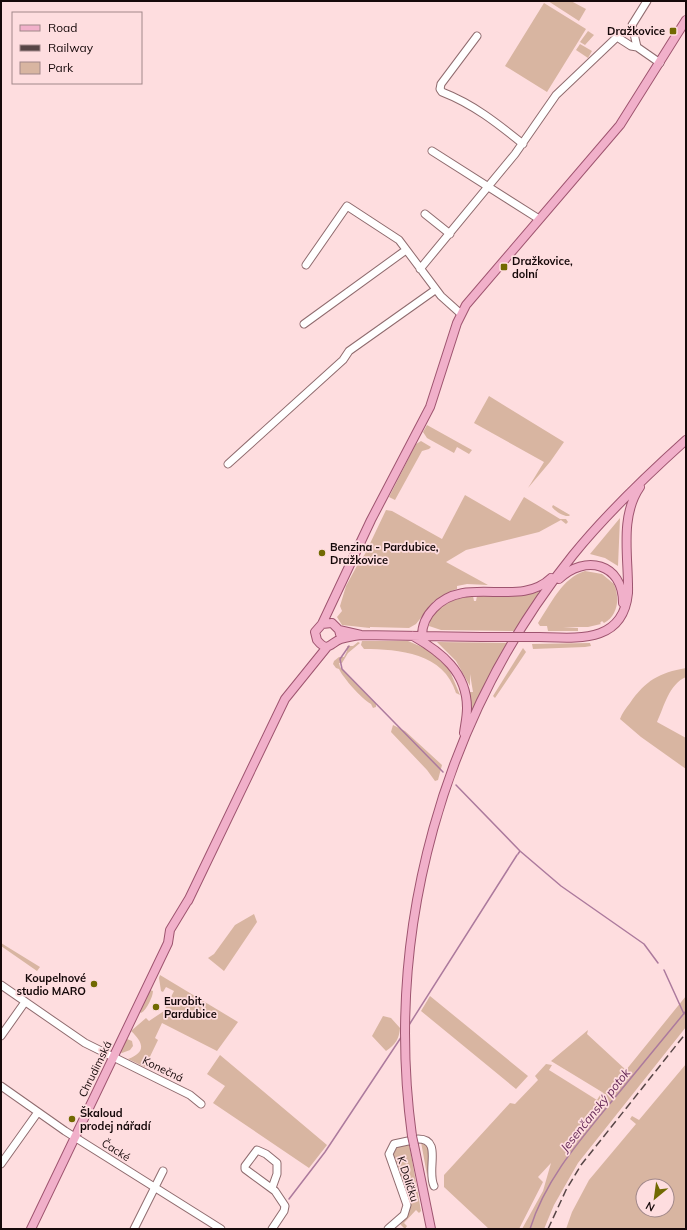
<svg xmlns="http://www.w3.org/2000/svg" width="687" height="1230" viewBox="0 0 687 1230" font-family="Mulish,sans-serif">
	<rect width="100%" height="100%" fill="#fedddf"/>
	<path fill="#d8b5a1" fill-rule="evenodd" d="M548 1H571L586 9 579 21Z
		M544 3 586 29 547 92 505 66Z
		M588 31 594 35 585 45 580 42Z
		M580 44 592 51 588 58 576 50Z
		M489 396 564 442 550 462 528 488 544 462 474 423Z
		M427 425 472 450 469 454 457 447 454 453 427 438 423 432Z
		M421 441 431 447 429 449 422 451 395 500 389 497 416 444Z
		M465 495 510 521 524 497 560 519H566L568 522 566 524 561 520 539 532 466 550 446 562 488 585 467 584 457 586V589L451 591 434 601 416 624 409 628 370 627V628L342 625 337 617 342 611 340 606 346 586 359 562 365 554 386 510 392 511 442 539Z
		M553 505 570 515 569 516C564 517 555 511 552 507Z
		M620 518 618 566 605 558 590 554Z
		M585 571 602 574 614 584C620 598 618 616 604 623L602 621 600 623 601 624 588 627H563L578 628V631H548L547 626H540L538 623C550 605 563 577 585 571Z
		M538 592 539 593 515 631 441 630 429 626C431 606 456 598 473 596L474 601H476L477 596H517Z
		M362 641H408L429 650 449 669 460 695 456 693C444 653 399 649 364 649L361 645Z
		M358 642 360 643 348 653 342 663H339L340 667 376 704V707L373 708 371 704C361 698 344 679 339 669L336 668 333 664 334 661 339 657H344L347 651V646H353Z
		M437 642 508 643 471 712 469 692H473L470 674V686L456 661Z
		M590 643 591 646 585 647 533 649 532 644Z
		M523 648 526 652 495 698 493 696Z
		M686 668V677C669 684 664 707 657 722L686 738V769L641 737 620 719C622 713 626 708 630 703 646 680 659 673 686 668Z
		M393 725 405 731 442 765 438 780 435 781 427 770 391 732Z
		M254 914 257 922 224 971 208 958 214 954 235 925Z
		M1 943 40 967 37 971 1 946Z
		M160 975 238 1022 217 1051 162 1023 155 1038 158 1040 145 1067 128 1059C147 1052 143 1042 131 1031L146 1018 149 1021 164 1011 174 991 166 987 163 992 161 991 159 978Z
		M150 990 153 991C153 996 147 1010 141 1013L140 1012Z
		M430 996 528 1076 516 1089 421 1011Z
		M686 996V1027L578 1163 554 1205 544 1229H522L543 1191 551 1163 538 1177 543 1182 519 1229H489L444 1187V1175L510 1103 515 1104 538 1080 535 1076 546 1064 552 1065 549 1070 597 1100 602 1092 551 1061 588 1030 587 1034 626 1070Z
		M383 1016 391 1018 400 1028C399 1039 396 1044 386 1051L372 1036Z
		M127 1039 132 1041 133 1046 130 1050 122 1053 120 1052Z
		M220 1055 327 1145 309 1168 213 1103 225 1086 207 1074Z
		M686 1064V1229H566L572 1212 589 1180 636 1124 630 1119 632 1116 639 1120ZM643 1186H667V1210H643Z
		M421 1142 426 1144 430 1154 427 1175Z
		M409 1143 421 1211 419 1213 416 1210 404 1223 407 1226 405 1229 400 1224 407 1215 392 1152 396 1146Z"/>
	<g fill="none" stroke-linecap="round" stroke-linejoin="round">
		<path stroke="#ac7a9d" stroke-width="1.5" d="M349 646 340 659 342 669 443 772
			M456 785 520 851 518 854
			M520 851 561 886 644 944 658 963
			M664 970 684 1014
			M409 1025 517 855
			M289 1199 325 1152 402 1036
			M530 1229C545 1180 580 1140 612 1101 637 1071 661 1041 686 1011"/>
		<g stroke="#8f6b6e" stroke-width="9">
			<path id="minor" d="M477 36 441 84 440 89 442 92C473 104 497 123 523 144
				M637 47 632 25 647 1
				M432 151 539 219
				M425 214 450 234
				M306 265 347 206 399 240 441 296 461 314
				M420 269 515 154 556 95 617 37 631 46 637 47 660 63
				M304 324 406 250
				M228 464 343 360 349 351 435 290
				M1 985 85 1043 190 1095 201 1104
				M1 1036 25 1002
				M1 1086 65 1131 221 1229
				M418 1139C443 1139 426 1169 434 1186
				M1 1164 38 1112
				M272 1188 277 1174V1163L266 1154 257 1150 245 1166V1169L275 1191 285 1206 284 1211 272 1229
				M134 1229 163 1171
				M388 1229 404 1215 407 1205 389 1154 394 1144 408 1141"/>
		</g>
		<g stroke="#9e546f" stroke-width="10">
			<path id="major" d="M559 579C585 554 623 563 623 603
				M322 624 332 623 339 630 340 634
				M339 630 361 635 481 637
				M361 635C354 636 348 637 341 639 331 642 328 654 317 640L315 632 322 624 371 520 430 407 457 323 466 305 620 125 686 20
				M413 636C441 652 467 672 467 708 467 717 465 725 464 733
				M422 636C422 625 426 616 434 608 466 574 519 609 551 578
				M539 637C577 638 623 644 628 593 629 559 619 517 640 487
				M188 901 285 699 327 647
				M412 1136C384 930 443 717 573 555 607 513 646 476 686 440
				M414 1145 431 1229
				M31 1229 168 943 170 930 190 897"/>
		</g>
		<use href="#minor" stroke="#fff" stroke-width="7"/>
		<use href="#major" stroke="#f1b0ca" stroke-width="8"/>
		<path stroke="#584647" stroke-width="1.5" stroke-dasharray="8 4" stroke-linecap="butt" d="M548 1229 566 1190 581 1165 686 1033"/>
		<g stroke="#9e546f" stroke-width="10" stroke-linecap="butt">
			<path id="major-bridge" d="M481 637H539
				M412 1136 414 1145"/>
		</g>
		<use href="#major-bridge" stroke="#f1b0ca" stroke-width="8"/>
	</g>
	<g fill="#716901" stroke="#fedddf" stroke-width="1.5">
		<rect x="669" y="27" width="8" height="8" rx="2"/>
		<rect x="500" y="263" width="8" height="8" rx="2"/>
		<circle cx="322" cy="553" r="4"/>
		<circle cx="94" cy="984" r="4"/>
		<circle cx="156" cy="1007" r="4"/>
		<circle cx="72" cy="1119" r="4"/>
	</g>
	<g text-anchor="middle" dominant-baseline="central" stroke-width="3.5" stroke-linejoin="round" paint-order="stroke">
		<g font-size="11" font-weight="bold" fill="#16090a" stroke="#fedddf" text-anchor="start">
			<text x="665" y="31" text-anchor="end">Dražkovice</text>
			<text x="512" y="261">Dražkovice,<tspan x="512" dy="13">dolní</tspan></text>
			<text x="330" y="547">Benzina - Pardubice,<tspan x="330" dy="13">Dražkovice</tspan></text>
			<text x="86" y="978" text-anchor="end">Koupelnové<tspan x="86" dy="13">studio MARO</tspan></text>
			<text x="164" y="1001">Eurobit,<tspan x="164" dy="13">Pardubice</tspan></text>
			<text x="80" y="1113">Škaloud<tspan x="80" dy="13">prodej nářadí</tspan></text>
		</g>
		<g font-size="11" fill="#16090a" stroke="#fedddf">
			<text transform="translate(95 1069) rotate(-64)">Chrudimská</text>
			<text transform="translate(163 1069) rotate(26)">Konečná</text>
			<text transform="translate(116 1150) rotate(32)">Čacké</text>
			<text transform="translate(408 1179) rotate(72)">K Dolíčku</text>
		</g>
		<g font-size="12" font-style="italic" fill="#652856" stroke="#fedddf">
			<text transform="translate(595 1110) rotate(-51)">Jesenčanský potok</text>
		</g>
	</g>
	<rect width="687" height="1230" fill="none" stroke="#16090a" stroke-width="4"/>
	<rect x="12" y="12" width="130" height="72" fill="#fedddf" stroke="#a1888a"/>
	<rect x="20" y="25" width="20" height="6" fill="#f1b0ca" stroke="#a1888a"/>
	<text x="48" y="32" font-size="12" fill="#16090a">Road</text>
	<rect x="20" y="45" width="20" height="6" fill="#584647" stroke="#a1888a"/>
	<text x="48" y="52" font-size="12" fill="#16090a">Railway</text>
	<rect x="20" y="62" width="20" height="12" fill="#d8b5a1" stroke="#a1888a"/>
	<text x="48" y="72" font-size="12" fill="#16090a">Park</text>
	<g transform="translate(655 1198) rotate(209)"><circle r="19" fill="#fedddf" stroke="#a1888a"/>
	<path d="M0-3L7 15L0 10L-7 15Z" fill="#716901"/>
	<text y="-6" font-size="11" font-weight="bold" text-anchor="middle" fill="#16090a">N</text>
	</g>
</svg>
